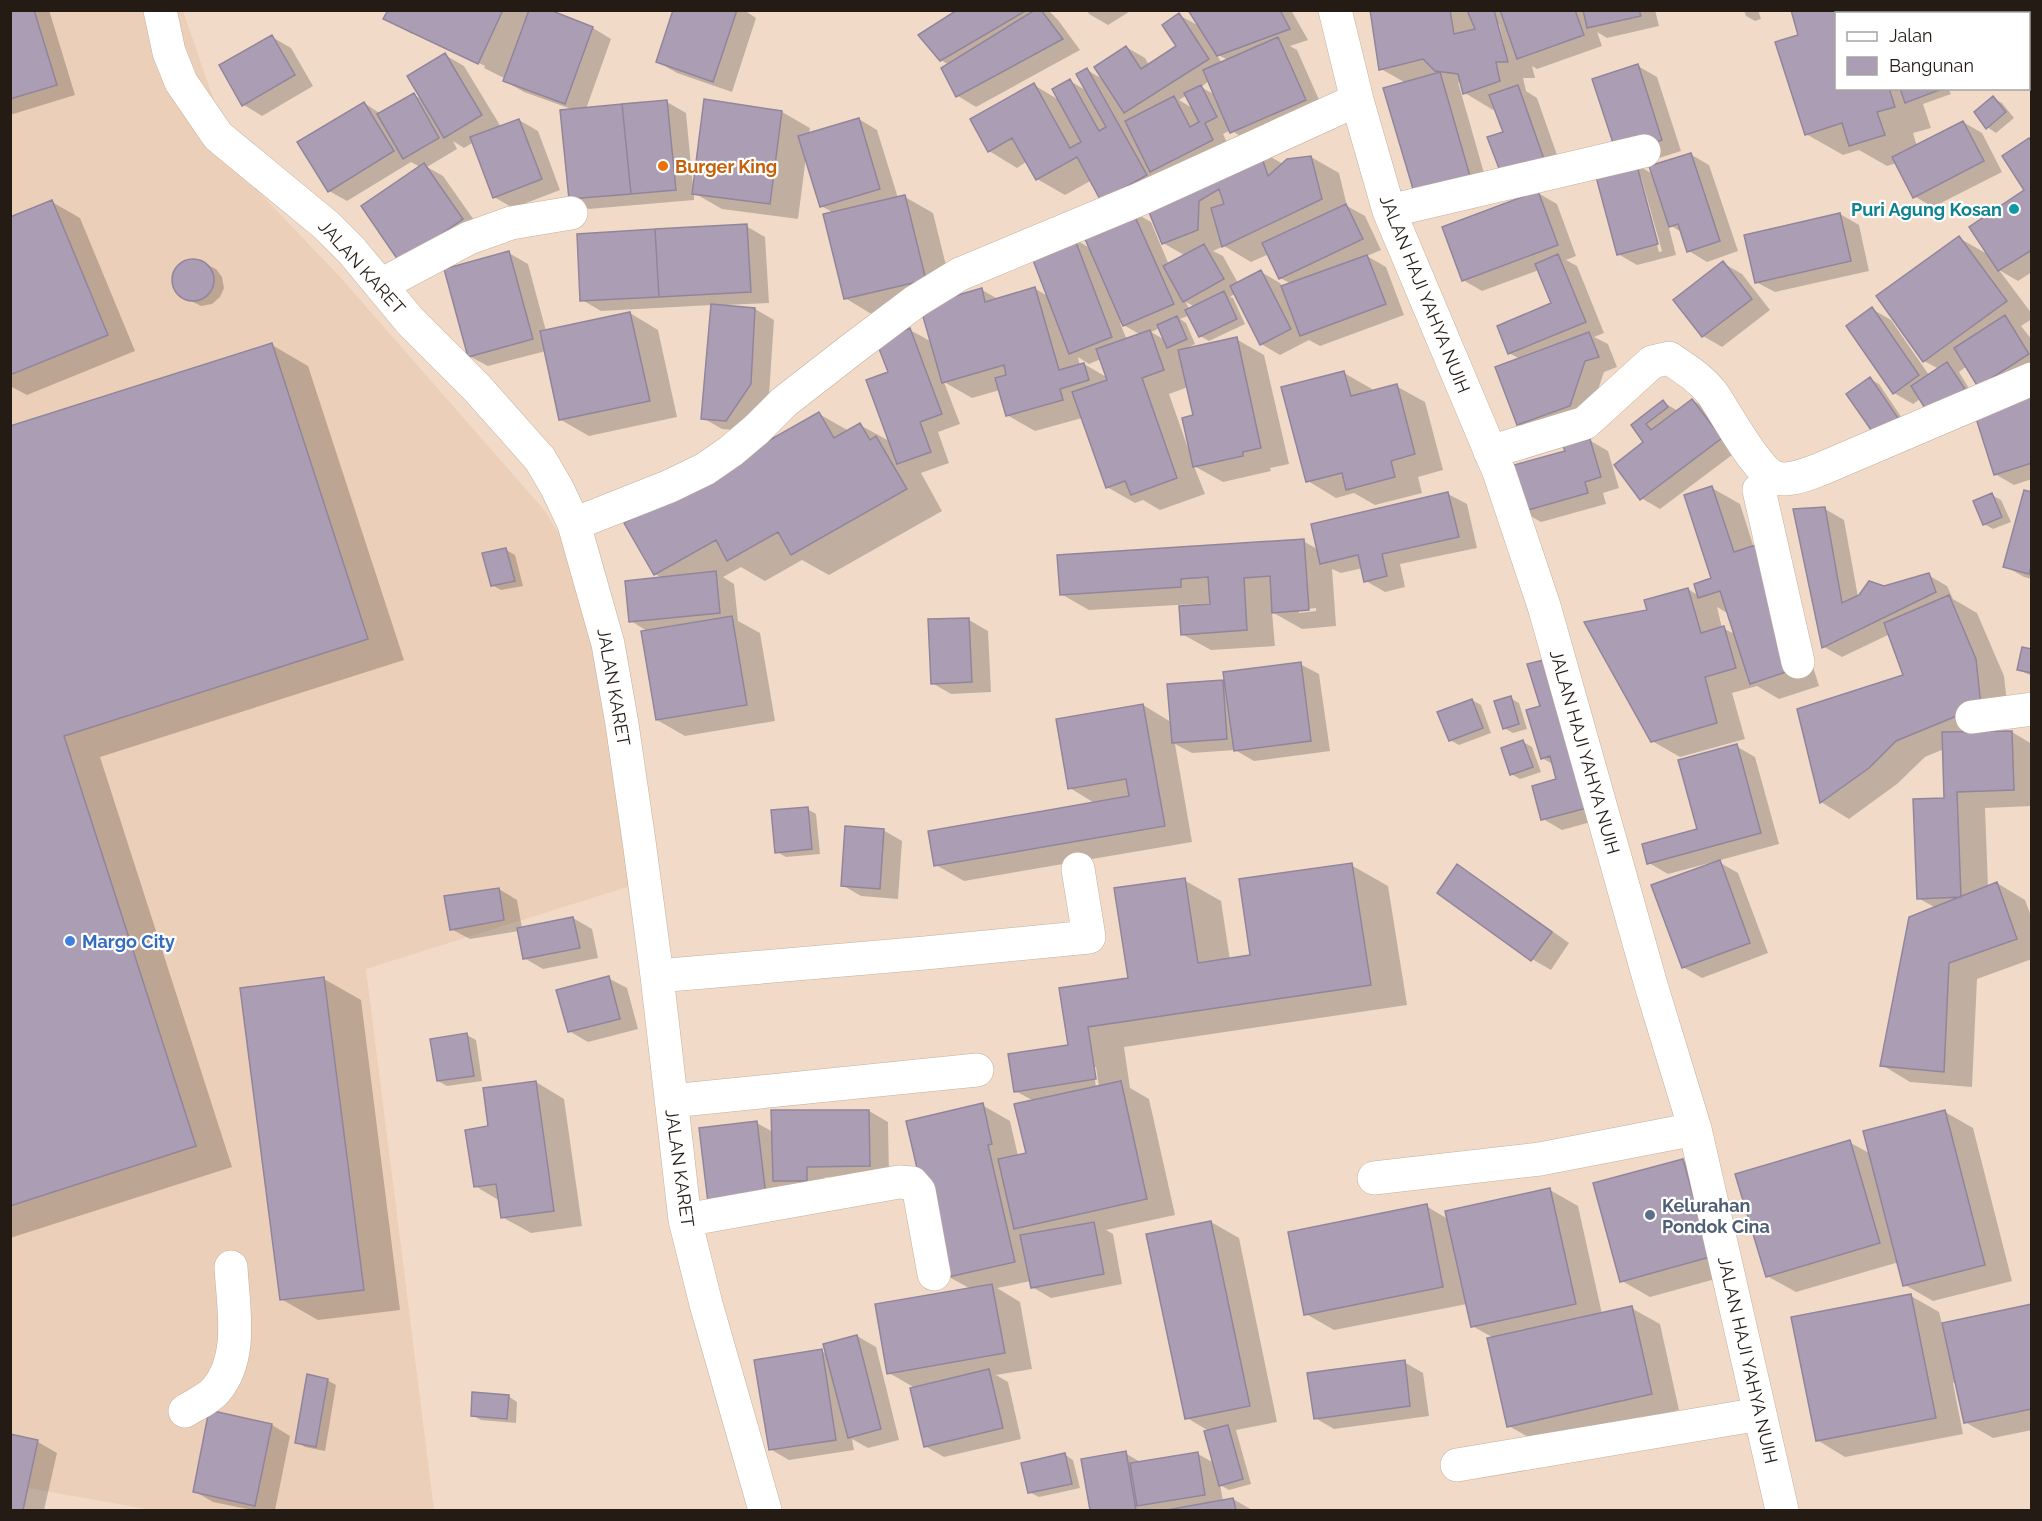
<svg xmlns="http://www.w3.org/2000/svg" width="2042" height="1521" viewBox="0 0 2042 1521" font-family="Raleway,sans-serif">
	<rect width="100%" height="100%" fill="#f1dbc8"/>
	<path fill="#ebcfb8" d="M10 11H183L238 170 340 277 545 511 619 634 643 882 366 969 434 1510H152L11 1485Z"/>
	<path fill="#0003" fill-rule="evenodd" d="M10 10H49L75 95 10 115Z
		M389 10H546L593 28 611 39 586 109 667 102 686 113 693 187 706 101 782 112 810 128 809 134 859 119 877 130 898 198 905 197 933 213 954 298 982 290 998 299 1034 288 1049 297 1074 239 1090 248 1127 214 1092 180 1065 195 1037 179 1026 162 1017 168 989 151 1034 85 1059 100 1070 81 1087 91V70L1104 80 1126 47 1145 58 1149 65 1178 47 1179 15 1201 27 1190 10H1291L1308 40 1290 46 1297 50 1324 111 1250 143 1231 130 1223 134 1231 151 1259 150 1283 164 1311 157 1339 173 1347 206 1365 216 1381 250 1367 256 1386 267 1404 315 1320 346 1309 340 1280 355 1261 344 1236 293 1230 297 1233 298 1245 324 1209 341 1200 336 1190 315 1180 319 1186 323 1195 344 1187 348 1236 339 1264 355 1289 464 1270 468 1271 471 1223 482 1194 466 1205 494 1160 510 1143 500 1135 503 1107 487 1082 418 1035 431 1007 415 1000 390 972 398 944 382 960 424 938 432 949 463 921 473 942 511 829 575 802 560 765 581 741 567 723 577 734 584 738 621 760 633 775 721 685 736 657 720 647 631 631 621 662 578 655 574 819 414 849 431 860 425 891 442 890 373 910 330 932 342 922 308 873 315 845 298 834 213 821 206 806 157 798 219 722 209 694 193V200L589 209 570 198 574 110 524 92 505 81 506 79 484 68 485 66 412 31V34L385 19ZM1216 54 1228 60 1222 63ZM1209 81 1215 95 1201 87ZM1187 95 1194 109 1179 100ZM1148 206 1163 243 1186 256 1169 265 1151 222 1135 213ZM1224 246 1251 262 1269 254 1280 278 1292 284 1283 288 1280 283 1261 272 1238 283 1223 256 1213 251ZM1186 302 1195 307 1189 309ZM1120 323 1141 335 1127 340ZM1160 328 1165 340 1151 332ZM1078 357 1089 364 1101 359 1108 378 1084 364 1080 366ZM1188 387 1195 416 1191 450 1189 451 1169 394Z
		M675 10H744L756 18 732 92 677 73 658 62Z
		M960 10H1048L1058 20 1080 50 976 107 958 96 949 65 941 60Z
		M1087 10H1132L1108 25 1089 14Z
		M1371 10H1498L1502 13 1501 10H1655L1659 26 1607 38 1597 32 1602 46 1537 69 1532 66 1535 78H1523L1526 91 1537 98 1563 172 1505 133 1496 108 1493 110 1465 93 1462 85 1458 82 1490 194 1436 209 1406 83 1381 69ZM1499 24 1504 44 1500 40 1496 25Z
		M1744 10H1758L1761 19 1755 21 1746 16Z
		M1792 10H2000L2001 14H1836V88H1948L1951 94 1923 104 1931 128 1913 133 1917 146 1963 122 1982 133 2002 172 1933 207 1914 196 1897 163 1887 166 1859 150 1843 155 1806 134 1800 36Z
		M272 37 291 48 313 86 262 116 244 105 221 66Z
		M445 55 464 66 501 127 519 120 538 131 560 190 513 208 494 197 474 142 464 148 453 141 457 149 427 167 443 176 481 230 420 273V167L411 162 347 201 329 191 364 103 381 114 414 95 423 100Z
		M1638 66 1657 77 1681 151 1637 165 1653 174 1690 154 1709 165 1738 251 1707 262 1689 251 1683 233 1668 224 1676 255 1637 265 1618 254 1636 164ZM1638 177H1641L1662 251 1659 252Z
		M1993 98 2002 103 2014 118 1996 133 1987 127Z
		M2032 141V272L2018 281 1999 270 2032 314V319L2021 326 2032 340V375L1998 397 1967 366 1959 372 1973 395 1920 399 1913 404 1894 393 1872 309 1891 320 1929 375 1939 369 1924 361 1959 238 1989 255 2027 191Z
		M1538 193 1557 204 1576 256 1566 260 1577 266 1604 333 1594 337 1608 344 1617 367 1604 372 1589 416 1537 435 1518 424 1520 359 1509 353 1553 304 1539 270 1482 291 1463 280Z
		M52 202 80 218 135 351 27 395 10 386V218Z
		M1840 214 1859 225 1869 271 1775 292 1756 282Z
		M746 226 765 237 769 303 725 305V307L755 309 774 320 769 395 745 431 722 429 703 418 712 305 601 311 582 300Z
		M509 253 528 264 546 331 630 313 658 330 677 417 589 436 561 420 546 351 488 366 469 356Z
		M195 259 216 269 222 277 224 288 220 297 212 304 201 306 191 301 182 296 175 288 174 278 177 268 185 261Z
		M1723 263 1742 274 1770 310 1722 347 1703 336Z
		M272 345 308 366 404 660 100 757 232 1167 10 1238V428Z
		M1344 373 1372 389 1373 392 1396 386 1425 402 1443 470 1418 477 1422 493 1375 505 1354 493 1336 498 1308 481Z
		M1870 379 1879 384 1908 427 1848 394Z
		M2032 398V479L2014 485 1995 474Z
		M1692 400 1711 411 1740 449 1660 509 1641 498 1645 443 1633 426 1663 402 1678 411Z
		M1589 440 1608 451 1619 488 1603 493 1606 504 1541 522 1522 511 1567 452Z
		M1712 488 1740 504 1754 548 1810 657 1819 686 1779 699 1757 686 1732 693 1745 739 1680 757 1652 741 1648 611 1688 589 1699 596 1713 579ZM1717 607 1729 614 1735 634 1722 628Z
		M2032 493V579L2024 577 2005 566Z
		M1448 494 1467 504 1477 548 1400 564 1405 587 1385 592 1366 581 1363 568 1341 573 1332 569 1336 626 1302 629 1272 612 1275 646 1211 650 1182 634 1212 606V603L1089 610 1061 594 1303 541 1319 550ZM1316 608V611L1299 613V610Z
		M1992 495 2001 500 2011 522 1993 529 1984 524Z
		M1825 509 1844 520 1858 597 1928 575 1947 586 1953 599 1977 613 2004 676 2009 722 1983 733 2012 732 2032 744V806L1985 808 1988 887 1997 883 2025 900 2032 919V959L1977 979 1972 1087 1910 1082 1882 1065 1936 908 1918 898 1946 800 1944 749 1925 757 1897 784 1849 819 1821 802 1799 710 1905 676 1890 634 1842 657 1824 647Z
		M506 550 515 555 523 586 501 590 492 585Z
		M969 620 988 631 991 692 951 694 932 683Z
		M2032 651V676L2019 670Z
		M1300 664 1319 674 1330 751 1254 761 1235 750 1192 753 1175 744 1192 842 964 881 936 865 1096 804 1070 788 1143 705 1171 722 1222 681 1226 684Z
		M1510 698 1519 703 1527 729 1513 733 1504 728Z
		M1472 700 1481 705 1491 733 1459 745 1450 740Z
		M1528 711 1605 818 1562 830 1543 819 1558 780 1554 765 1542 758Z
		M1523 742 1532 747 1541 772 1520 779 1511 774Z
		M1736 746 1755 757 1779 844 1717 861 1738 873 1768 953 1702 978 1683 967 1717 861 1668 874 1649 863 1699 830Z
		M807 809 816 814 820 854 786 857 777 852Z
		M883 830 902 841 898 899 861 896 842 885Z
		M1351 865 1388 886 1407 1005 1124 1047 1130 1088 1149 1099 1175 1215 1106 1230 1113 1234 1122 1284 1051 1298 1032 1287 1031 1281 997 1288 1020 1302 1032 1369 996 1375 1008 1382 1021 1439 944 1457 925 1446 915 1388 889 1373 971 1289 949 1277 982 1105 1010 1121 1018 1156 1027 1154 1034 1101 1015 1091 1070 1046 1130 979 1184 880 1221 901 1230 960 1252 957ZM1093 1067H1096L1099 1087H1096Z
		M1457 866 1476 877 1569 943 1551 970 1532 959Z
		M499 889 517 900 522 928 573 918 592 929 598 958 543 969 524 958 519 931 470 939 451 929Z
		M608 978 627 988 638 1029 588 1042 569 1031Z
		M324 979 361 1000 400 1310 318 1320 281 1299Z
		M467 1035 476 1040 482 1081 447 1086 438 1081Z
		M536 1082 564 1099 582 1226 531 1233 502 1217 500 1201 475 1186 490 1128Z
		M869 1111 888 1122 889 1176 825 1177V1191H793L782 1185 784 1206 728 1213 757 1123 773 1132Z
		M1945 1112 1973 1128 2012 1281 1933 1301 1905 1285 1899 1262 1796 1292 1767 1276 1849 1142 1871 1154Z
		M1682 1160 1711 1177 1737 1273 1650 1297 1622 1281Z
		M1550 1190 1578 1206 1602 1314 1631 1308 1660 1324 1679 1410 1537 1442 1509 1426 1494 1338 1472 1326 1467 1304 1334 1330 1306 1314 1426 1206 1448 1219Z
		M1211 1222 1239 1238 1277 1422 1236 1430 1251 1484 1229 1490 1220 1485 1223 1501 1233 1499 1252 1510H1092L1083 1460 1125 1453 1142 1463 1198 1454 1214 1463 1209 1431 1187 1418Z
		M1911 1296 1939 1312 1942 1324 2032 1306V1430L1993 1438 1965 1422 1956 1382 1953 1383 1963 1434 1845 1457 1817 1440Z
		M857 1336 876 1347 899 1440 868 1448 852 1439 854 1450 789 1460 770 1449 821 1351 828 1355Z
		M1404 1362 1423 1373 1429 1416 1334 1429 1315 1418Z
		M327 1380 336 1385 325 1451 305 1447 296 1442Z
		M508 1396 517 1402 516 1423 481 1420 472 1415Z
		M272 1425 290 1436 275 1510H252L213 1502 194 1491Z
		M10 1436 38 1442 57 1453 44 1510H10Z
		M1064 1454 1073 1460 1080 1488 1039 1497 1029 1492Z"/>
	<path fill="#ab9eb4" stroke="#92859b" stroke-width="1.5" d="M10 10H34L57 85 10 99Z
		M388 10H503L478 64 383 19Z
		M529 10H550L593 27 565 104 503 81Z
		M673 10H737L713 82 656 62Z
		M957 10H1027L940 61 918 35Z
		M1035 10H1041L1063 39 956 97 941 68Z
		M1188 10H1280L1290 29 1217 56Z
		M1370 10H1450L1454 34 1475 29 1467 10H1494L1508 62H1496L1500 81 1463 94 1458 74 1435 71 1423 59 1379 70Z
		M1500 10H1575L1584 35 1517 59Z
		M1583 10H1639L1641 16 1587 28Z
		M1791 10H1867L1857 14H1836V88H1889L1895 107 1877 112 1885 135 1849 146 1842 123 1805 135 1775 42 1798 35Z
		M1945 10H1993V14H1945Z
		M1179 13 1209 59 1124 113 1094 67 1126 46 1141 69 1176 46 1162 25Z
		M272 35 295 75 242 106 219 65Z
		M1278 37 1306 100 1230 133 1203 70Z
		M445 53 482 115 444 138 407 76Z
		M1638 64 1662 140 1617 155 1592 79Z
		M1087 68 1147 175 1101 201 1077 157 1036 180 1012 138 988 152 970 119 1034 83 1070 148 1081 142 1052 89 1070 79 1099 131 1106 127 1076 74Z
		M1440 72 1472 183 1416 199 1383 88Z
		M1201 85 1217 117 1205 123 1213 140 1150 172 1125 121 1174 96 1190 127 1199 122 1184 93Z
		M1518 85 1545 162 1502 176 1487 137 1503 132 1489 95Z
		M1900 88H1942V89L1905 103Z
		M414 93 439 138 403 159 377 114Z
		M1993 96 2006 112 1986 129 1974 112Z
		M704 99 782 111 770 204 692 194Z
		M667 100 676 190 631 194 622 104Z
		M364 102 394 151 328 192 297 142Z
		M622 104 631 194 569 199 560 110Z
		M859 118 880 189 820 207 798 136Z
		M519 119 542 179 493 198 470 137Z
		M1963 121 1984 161 1913 198 1892 157Z
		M2029 138 2032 142V250L1998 271 1969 227 2024 190 2002 156Z
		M1259 149 1268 176 1287 159 1311 156 1322 199 1222 247 1211 208 1224 204 1219 189 1199 201 1198 230 1162 244 1144 200Z
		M1691 153 1720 241 1687 252 1678 224 1669 227 1649 166Z
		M1636 162 1658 244 1617 255 1595 173Z
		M424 163 463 219 400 263 361 206Z
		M1538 191 1558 245 1462 281 1442 227Z
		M905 195 926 280 844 299 823 214Z
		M52 200 108 335 10 375V217Z
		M1346 204 1363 239 1279 279 1262 243Z
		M1132 210 1174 304 1123 326 1082 232Z
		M1840 213 1851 261 1755 283 1744 235Z
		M747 224 751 292 659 297 655 229Z
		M655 229 659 297 580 301 577 234Z
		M1959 236 2007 301 1923 362 1876 296Z
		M1074 237 1112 337 1069 354 1033 260Z
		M1204 244 1224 279 1183 302 1163 266Z
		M509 251 533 339 468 357 444 269Z
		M1558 254 1586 322 1508 354 1497 326 1551 303 1535 264Z
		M1367 255 1386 304 1300 336 1281 286Z
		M172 280a21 21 0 1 1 42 0a21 21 0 1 1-42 0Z
		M1723 261 1752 299 1702 337 1673 300Z
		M1261 270 1291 329 1260 345 1230 286Z
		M1035 287 1059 370 1084 363 1089 380 1060 389 1063 400 1006 416 995 378 1006 375 1004 365 942 383 920 306 982 288 985 302Z
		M1224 291 1237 319 1199 337 1185 310Z
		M711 304 755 308 751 384 726 421 701 419Z
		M1872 307 1919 375 1893 394 1846 326Z
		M630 312 650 401 559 420 540 331Z
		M2005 315 2029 354 1978 387 1954 348Z
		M1177 316 1187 339 1167 348 1157 325Z
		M910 328 942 414 920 422 931 452 897 464 866 380 888 372 876 341Z
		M1150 330 1164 370 1142 378 1177 478 1131 495 1125 481 1106 488 1072 392 1107 380 1096 349Z
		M1589 332 1599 357 1585 361 1570 406 1517 425 1495 367Z
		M1237 337 1261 448 1243 452V456L1193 467 1182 418 1193 415 1178 350Z
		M272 343 368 639 64 736 196 1146 10 1206V426Z
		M1947 362 1965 389 1928 413 1911 386Z
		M1344 371 1351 396 1397 384 1415 454 1391 461 1395 477 1346 490 1342 473 1306 482 1281 387Z
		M1870 377 1900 421 1876 437 1846 394Z
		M2032 397V463L1994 475 1975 415Z
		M1692 399 1722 438 1640 500 1614 465 1643 442 1631 425 1663 400 1668 407 1646 424 1651 430Z
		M819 412 834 438 860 423 870 440 876 436 907 489 791 555 778 532 727 561 716 540 654 575 624 523Z
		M1590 439 1601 477 1585 482 1588 493 1521 512 1507 467 1565 451 1563 446Z
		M1712 486 1734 552 1762 543 1792 670 1750 684 1720 591 1698 598 1694 584 1711 578 1684 495Z
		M2024 490 2032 492V563L2029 574 2003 567Z
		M1448 492 1459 537 1382 554 1387 576 1364 582 1358 555 1320 564 1311 524Z
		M1992 493 2002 517 1983 525 1973 501Z
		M1825 507 1842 603 1859 595 1869 581 1884 586 1929 573 1936 592 1822 648 1793 509Z
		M1304 539 1309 610 1272 613 1270 576 1244 578 1247 630 1181 635 1179 606 1210 604 1208 577 1181 579V587L1060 595 1057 555Z
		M506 548 515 581 491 586 482 553Z
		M716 571 720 613 629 622 625 581Z
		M1688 588 1701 633 1724 626 1736 668 1705 677 1717 723 1651 742 1584 622 1647 610 1644 600Z
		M1949 595 1976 659 1981 706 1896 741 1869 768 1820 803 1797 709 1903 675 1884 623Z
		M732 616 747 705 656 720 641 631Z
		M969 618 972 682 931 684 928 619Z
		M2022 647 2032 649V673L2017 670Z
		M1548 659 1587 808 1541 820 1532 786 1556 779 1550 756 1541 759 1526 710 1540 706 1527 664Z
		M1301 662 1311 741 1234 751 1223 672Z
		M1223 680 1227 739 1172 743 1167 684Z
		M1511 696 1519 724 1503 729 1494 701Z
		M1472 699 1483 728 1449 741 1437 712Z
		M1143 704 1165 826 934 866 928 831 1129 796 1126 779 1068 789 1056 719Z
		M2012 731 2014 790 1957 792 1961 897 1917 899 1913 799 1944 798 1942 732Z
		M1523 740 1533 767 1510 775 1501 748Z
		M1737 744 1761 833 1647 864 1642 844 1697 829 1678 760Z
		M808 807 812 849 775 853 771 810Z
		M845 826 884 829 880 889 841 886Z
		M1720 860 1750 943 1682 968 1651 885Z
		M1352 863 1371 985 1088 1027 1096 1079 1014 1092 1008 1054 1068 1045 1059 988 1128 978 1114 888 1185 878 1198 963 1250 955 1239 879Z
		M1457 864 1552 932 1531 961 1437 893Z
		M1997 882 2017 939 1949 963 1944 1072 1880 1066 1909 917Z
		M499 888 504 920 450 930 444 896Z
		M573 917 580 948 523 959 517 928Z
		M609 976 620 1019 568 1032 556 990Z
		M324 977 364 1290 280 1300 240 988Z
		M467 1033 474 1076 437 1081 430 1039Z
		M536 1081 554 1211 501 1218 496 1184 474 1187 465 1130 488 1126 483 1088Z
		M1121 1081 1147 1199 1014 1229 998 1159 1026 1153 1014 1104Z
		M983 1103 992 1144 988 1145 1015 1262 948 1277 932 1232 906 1121Z
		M771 1110H869L870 1166 807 1167V1181H773Z
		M1945 1110 1985 1265 1903 1286 1863 1131Z
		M757 1121 766 1196 708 1203 699 1128Z
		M1850 1140 1880 1243 1766 1277 1735 1174Z
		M1683 1159 1710 1257 1620 1282 1593 1183Z
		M1550 1188 1576 1304 1471 1327 1445 1211Z
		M1427 1204 1443 1287 1304 1315 1288 1232Z
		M1211 1221 1250 1406 1185 1419 1146 1234Z
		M1094 1222 1104 1274 1031 1288 1020 1235Z
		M992 1284 1005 1353 887 1374 875 1304Z
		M1911 1294 1936 1418 1816 1441 1791 1317Z
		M2032 1304V1409L1964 1423 1942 1323Z
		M1632 1306 1652 1394 1507 1427 1487 1338Z
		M857 1335 881 1429 848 1438 823 1344Z
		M822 1349 836 1440 769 1450 754 1360Z
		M1405 1360 1410 1406 1314 1419 1307 1373Z
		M989 1369 1003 1428 924 1447 910 1388Z
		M307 1374 328 1379 316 1447 295 1443Z
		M472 1392 509 1395 507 1419 471 1416Z
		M209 1410 272 1424 255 1506 193 1492Z
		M1228 1425 1243 1479 1219 1486 1204 1431Z
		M10 1434 38 1440 23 1510H10Z
		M1126 1451 1136 1510H1090L1081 1459Z
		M1198 1452 1205 1495 1137 1506 1130 1463Z
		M1065 1453 1072 1484 1028 1493 1021 1463Z
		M1233 1498 1236 1510H1167Z"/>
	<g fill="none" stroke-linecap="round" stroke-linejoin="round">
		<g stroke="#c4af9d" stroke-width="34">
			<path id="minor" d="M160 10 169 52 181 82 218 136 326 225 352 251 410 321 477 388 540 459 557 488 574 524 608 644 622 724 639 841 657 976 685 1220 706 1304 765 1510
				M1335 10 1357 100 1389 211 1499 472 1544 606 1651 985 1695 1129 1782 1510
				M1389 211 1644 151
				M381 285 469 238 511 223 571 213
				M1490 452 1585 423 1652 362 1669 358C1684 368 1700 378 1712 393 1726 413 1753 465 1772 476 1786 484 1807 474 1821 469L2032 379
				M1773 477 1759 490 1798 662
				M574 524 670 486 705 469 731 451 756 430 784 402 856 346 916 301 960 274 1140 199 1357 100
				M1972 717 2032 709
				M657 976 925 953 1089 937 1078 869
				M671 1101 977 1070
				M1374 1178 1540 1159 1695 1129
				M685 1220 899 1182 912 1183 919 1191 934 1274
				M185 1411C194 1405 209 1399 216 1390 244 1357 233 1307 231 1267
				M1457 1465 1760 1414"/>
		</g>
		<use href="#minor" stroke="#fff" stroke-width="33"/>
	</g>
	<circle fill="#e8710a" stroke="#fff" stroke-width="2" cx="663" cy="166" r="6"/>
	<circle fill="#0f9aa8" stroke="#fff" stroke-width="2" cx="2014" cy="209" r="6"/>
	<circle fill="#3f7fe0" stroke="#fff" stroke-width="2" cx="70" cy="941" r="6"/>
	<circle fill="#5c6f8a" stroke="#fff" stroke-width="2" cx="1650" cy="1215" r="6"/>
	<g text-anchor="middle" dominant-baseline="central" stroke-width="4.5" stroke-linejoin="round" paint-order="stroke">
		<g font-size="18" font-weight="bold" fill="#c56008" stroke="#fff" text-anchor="start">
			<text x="675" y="166">Burger King</text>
		</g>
		<g font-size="18" font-weight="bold" fill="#0d838f" stroke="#fff" text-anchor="end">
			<text x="2002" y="209">Puri Agung Kosan</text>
		</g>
		<g font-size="18" fill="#231b14" stroke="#fff">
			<text transform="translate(362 267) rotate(48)">JALAN KARET</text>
			<text transform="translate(1425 294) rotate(68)">JALAN HAJI YAHYA NUIH</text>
			<text transform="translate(614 687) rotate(80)">JALAN KARET</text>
			<text transform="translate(1585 752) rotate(74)">JALAN HAJI YAHYA NUIH</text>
			<text transform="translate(680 1168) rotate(82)">JALAN KARET</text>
			<text transform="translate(1748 1360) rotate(77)">JALAN HAJI YAHYA NUIH</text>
		</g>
		<g font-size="18" font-weight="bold" fill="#366cbe" stroke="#fff" text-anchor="start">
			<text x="82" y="941">Margo City</text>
		</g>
		<g font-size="18" font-weight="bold" fill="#4e5e75" stroke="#fff" text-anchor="start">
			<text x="1662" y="1205">Kelurahan<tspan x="1662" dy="21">Pondok Cina</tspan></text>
		</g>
	</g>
	<rect width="2042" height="1521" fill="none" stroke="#231b14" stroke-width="24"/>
	<rect x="1835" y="12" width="195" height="78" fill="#ffffff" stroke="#a7a4a1" stroke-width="1.5"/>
	<rect x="1847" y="32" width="30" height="9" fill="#ffffff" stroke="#a7a4a1" stroke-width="1.5"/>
	<text x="1889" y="42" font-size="18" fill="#231b14">Jalan</text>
	<rect x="1847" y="57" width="30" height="18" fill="#ab9eb4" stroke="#a7a4a1" stroke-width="1.5"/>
	<text x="1889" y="72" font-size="18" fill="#231b14">Bangunan</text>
</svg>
